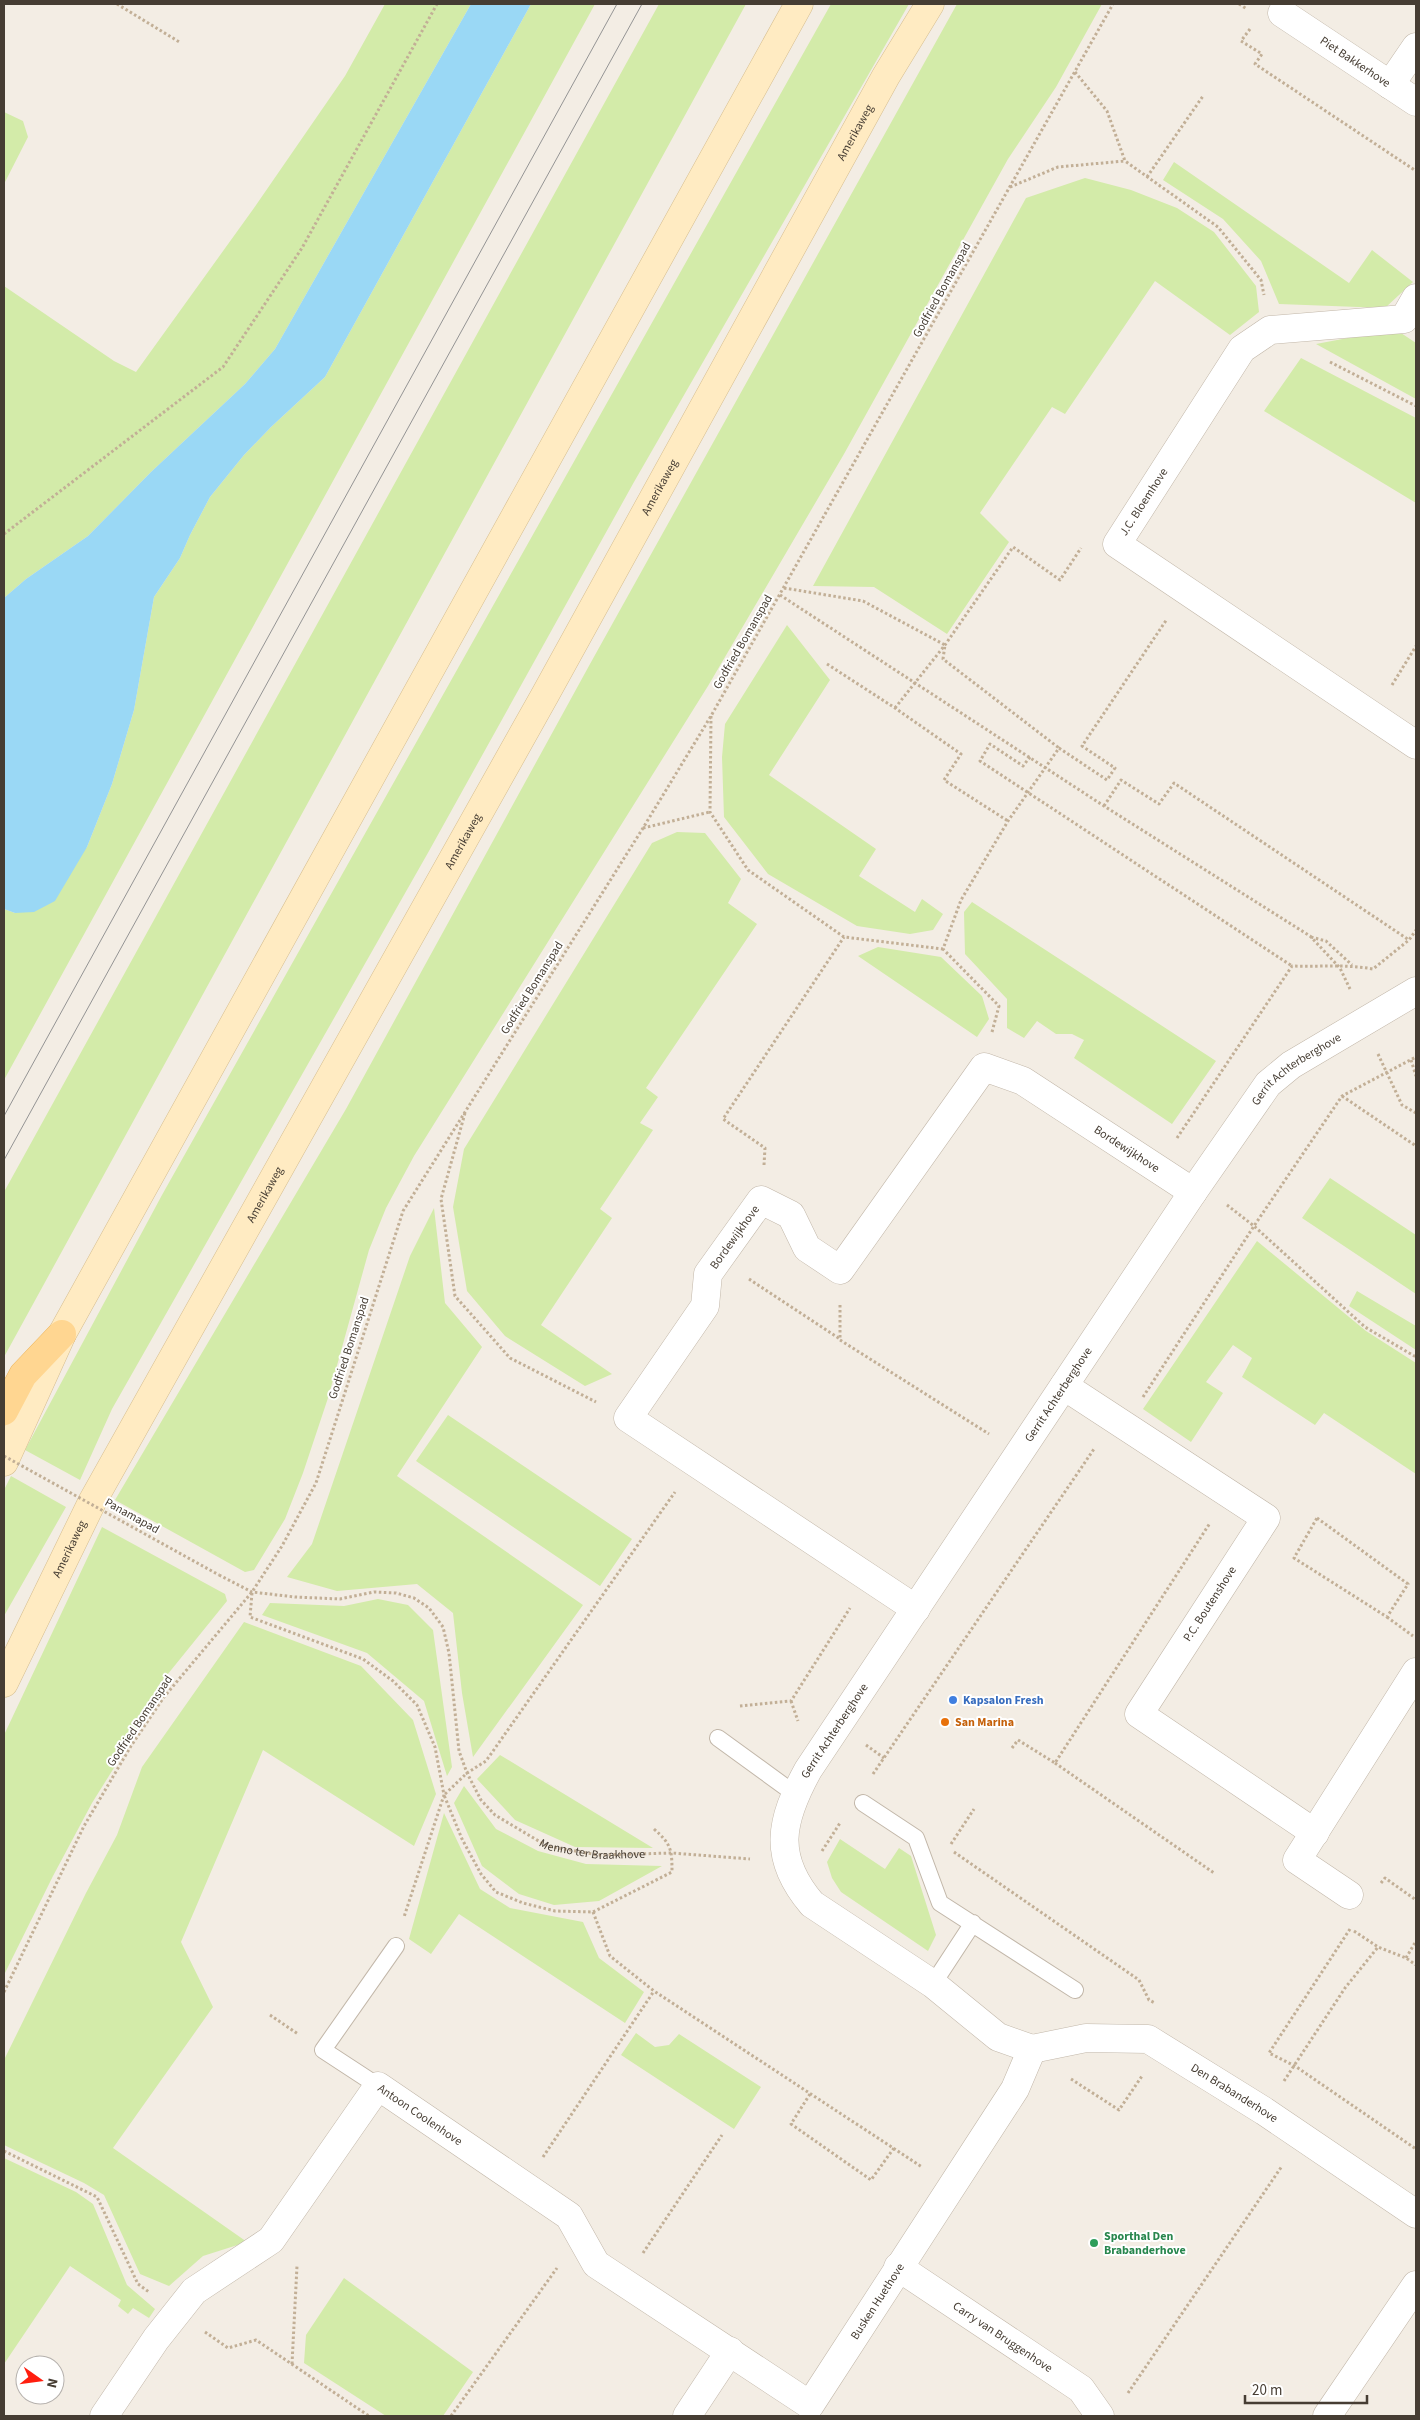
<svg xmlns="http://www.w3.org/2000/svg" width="1420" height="2420" viewBox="0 0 1420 2420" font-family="'Source Sans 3',sans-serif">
	<rect width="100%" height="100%" fill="#f3ede4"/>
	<path fill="#d3eba9" d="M385 4H471L275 349 245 384 151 472 88 536 26 579 4 598V286L114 361 136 372 254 208 345 76Z
		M531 4H595L4 1080V909L15 913 87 847 112 784 134 710 154 597 180 558 190 535 210 497 244 455 271 427 325 377Z
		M659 4H746L4 1357V1192Z
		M831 4H909L634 482 429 851 112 1409 80 1480 25 1450 162 1195Z
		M957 4H1102L1056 87 1008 159 844 454 708 686 414 1156 386 1208 369 1250 328 1398 303 1473 285 1519 254 1570 245 1572 115 1500 346 1109 590 664Z
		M4 112 23 121 28 137 4 184Z
		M1174 162 1349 283 1372 250 1413 282 1385 308 1279 304 1261 261 1223 219 1163 180Z
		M1085 178 1131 190 1177 208 1214 232 1256 286 1259 312 1230 335 1155 281 1065 414 1052 407 980 513 1009 542 947 634 874 587 813 586 1026 198Z
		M1395 329 1416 343V399L1316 344Z
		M1301 358 1416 418V503L1264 411Z
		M787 625 830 680 769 775 876 849 859 876 915 912 922 899 943 914 933 930 910 934 857 926 768 874 724 817 722 757 725 724Z
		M677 832 705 833 741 879 728 903 757 924 646 1088 658 1097 640 1123 653 1130 600 1209 612 1218 541 1325 612 1374 585 1386 505 1336 467 1291 453 1207 464 1149 652 843Z
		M972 902 1216 1061 1172 1124 1074 1058 1084 1040 1072 1034H1056L1037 1021 1024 1038 1007 1028V999L965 954 964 912Z
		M878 947 941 957 982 996 989 1019 977 1037 858 956Z
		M1330 1178 1416 1235V1294L1302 1218Z
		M434 1208 445 1303 482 1347 397 1476 583 1605 473 1757 462 1693 453 1613 417 1584 337 1591 287 1577 312 1544 410 1256Z
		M1257 1241 1366 1331 1416 1363V1474L1324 1413 1315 1425 1242 1377 1252 1358 1233 1345 1206 1382 1223 1393 1191 1442 1143 1409Z
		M1357 1291 1416 1326V1350L1349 1306Z
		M448 1415 632 1539 600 1586 416 1461Z
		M11 1476 66 1507 4 1616V1490Z
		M102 1527 225 1594 227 1601 159 1685 132 1739 92 1803 53 1876 4 1975V1735Z
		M378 1599 408 1605 433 1630 452 1767 447 1776 424 1701 367 1653 262 1615 270 1603 344 1606Z
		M244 1622 361 1666 413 1720 436 1794 414 1846 263 1750 181 1942 213 2007 113 2148 247 2242 203 2256 169 2286 140 2274 104 2195 84 2183 4 2145V2060L86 1893 117 1835 142 1767Z
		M500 1755 653 1848 575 1847 515 1820 477 1779Z
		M464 1786 496 1829 538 1851 586 1864 662 1866 599 1901 554 1905 519 1894 482 1866 454 1803Z
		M444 1813 480 1889 510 1908 583 1922 599 1958 644 1992 625 2023 459 1914 431 1954 409 1939Z
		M840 1839 885 1869 899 1848 911 1856 936 1935 928 1951 841 1892 832 1878 827 1862Z
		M636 2033 655 2047 669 2045 679 2034 761 2087 734 2129 621 2055Z
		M4 2158 76 2192 93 2204 127 2285 155 2309 149 2318 133 2308 128 2314 118 2306 121 2300 70 2266 4 2364Z
		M344 2278 473 2372 443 2416H386L304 2363 306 2335Z"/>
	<path fill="#9ad8f5" d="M471 4H531L325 377 271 427 244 455 210 497 190 535 180 558 154 597 134 710 112 784 87 847 55 901 34 912 15 913 4 909V598L26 579 88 536 151 472 245 384 275 349Z"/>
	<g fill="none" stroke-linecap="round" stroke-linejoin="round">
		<g stroke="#c2b7a9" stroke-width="18">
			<path id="lane" d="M718 1738 795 1794
				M863 1803 916 1838 940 1903 1075 1990
				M933 1984 973 1923
				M378 2086 323 2050 396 1946"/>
		</g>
		<g stroke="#c2b7a9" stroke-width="29">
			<g id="street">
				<path id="s2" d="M1282 13 1416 102"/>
				<path d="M1390 85 1416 47"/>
				<path d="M1416 298 1404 319 1270 330 1242 349 1117 544 1416 745"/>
				<path d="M1064 1386 1266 1518 1139 1714 1315 1833"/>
				<path id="s3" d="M916 1609 628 1418 705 1306 708 1274 761 1200 791 1215 807 1248 840 1270 984 1067 1023 1081 1193 1192"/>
				<path d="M1349 1895 1297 1860 1416 1672"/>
				<path id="s4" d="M1032 2049 998 2037 933 1984 812 1904C772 1857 780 1821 808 1770L1193 1192 1268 1084 1291 1065 1416 991"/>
				<path id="s5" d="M1032 2049 1086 2038 1148 2039 1264 2111 1416 2214"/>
				<path id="s6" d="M898 2267 1081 2389 1100 2416"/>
				<path id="s7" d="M104 2416 156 2339 194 2291 271 2240 378 2086 569 2216 596 2264 810 2405 1015 2089 1032 2049"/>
				<path d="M687 2416 730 2351"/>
				<path d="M1327 2416 1416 2285"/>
			</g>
		</g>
		<g stroke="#d6be8f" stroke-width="29">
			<g id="secondary">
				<path d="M4 1462 62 1334 799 4"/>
				<path id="s8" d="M4 1683 92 1502 545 695 886 76 930 4"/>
			</g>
		</g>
		<g stroke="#ecb358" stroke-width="29">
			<path id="primary" d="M4 1411 23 1375 62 1334"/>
		</g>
		<g stroke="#c2af96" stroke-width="3" stroke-dasharray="2.5 2.5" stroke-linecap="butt">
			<path d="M117 4 181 43"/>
			<path d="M1239 4 1247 9"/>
			<path d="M1250 29 1241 41 1262 54 1255 64 1416 171"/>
			<path d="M1075 72 1107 111 1125 161 1218 227 1261 280 1264 295"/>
			<path d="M1147 177 1203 96"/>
			<path d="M1010 187 1058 167 1125 161"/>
			<path d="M1330 362 1416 406"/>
			<path d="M4 534 223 367 302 248 437 4"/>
			<path d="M784 588 863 601 945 645 943 659 1059 748"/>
			<path d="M780 595 1104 806 1310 936 1340 968 1350 989"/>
			<path d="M827 664 895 708 961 754 944 780 1008 821"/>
			<path d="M1392 685 1416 646"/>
			<path d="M895 708 945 645 1013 547 1060 580 1081 548"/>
			<path d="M711 716 710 812 748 870 844 937 943 949"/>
			<path d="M1030 757 1023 766 990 744 980 761 1292 966"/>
			<path d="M1104 806 1121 780 1159 804 1174 783 1409 940"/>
			<path d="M643 828 710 812"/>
			<path d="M1311 937 1326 941 1352 965"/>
			<path d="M992 1032 999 1006 943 949 961 900 1008 821 1059 748 1107 780 1115 768 1082 746 1167 619"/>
			<path d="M1378 1054 1402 1105 1416 1113"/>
			<path d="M1411 1060 1416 1076"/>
			<path d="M1342 1096 1416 1146"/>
			<path d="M465 1113 441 1199 455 1296 510 1358 596 1402"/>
			<path d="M1177 1138 1292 966C1319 967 1346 964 1373 969L1409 940 1416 930"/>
			<path d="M764 1165 765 1148 723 1119 844 937"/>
			<path d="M1227 1205 1254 1226 1365 1327 1416 1357"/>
			<path d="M749 1279 840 1339"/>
			<path d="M840 1305V1340L989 1434"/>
			<path d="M1143 1397 1254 1226 1342 1096 1416 1057"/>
			<path d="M1317 1518 1408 1584 1387 1617 1294 1558Z"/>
			<path id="s1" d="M219 1575 252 1592 295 1597 340 1599 374 1592 396 1593 414 1598 429 1608 443 1627 449 1653 459 1751 467 1773 481 1800 495 1815 547 1846 598 1855 672 1853 750 1859"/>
			<path d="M252 1593 250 1617 363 1659 393 1681 417 1705 435 1747 444 1795 404 1917"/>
			<path d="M1387 1617 1413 1636"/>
			<path d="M791 1701 798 1721"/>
			<path d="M740 1706 791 1701 850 1608"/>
			<path d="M866 1745 884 1758"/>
			<path d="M1012 1748 1018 1740 1055 1763 1210 1523"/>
			<path d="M1055 1763 1214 1873"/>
			<path d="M873 1774 1094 1449"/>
			<path d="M654 1829C671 1844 672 1849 672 1872L593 1912 555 1911 523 1903 496 1892 481 1874 462 1839 444 1795 467 1773 486 1761 675 1492"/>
			<path d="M951 1844 974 1809"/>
			<path d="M822 1851 840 1823"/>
			<path d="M954 1852 1139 1980 1149 2000 1155 2003"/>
			<path d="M1381 1883 1385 1878 1416 1900"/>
			<path d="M593 1912 610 1956 654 1991 922 2167"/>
			<path d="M1350 1929 1269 2053 1295 2066 1416 2149"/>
			<path d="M1354 1931 1378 1947 1406 1958 1416 1965"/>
			<path d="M1406 1958 1416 1941"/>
			<path d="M4 1992 84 1826 131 1746 164 1697 252 1592 282 1546 316 1483 403 1211 643 828 711 716 1113 4"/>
			<path d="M270 2015 298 2034"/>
			<path d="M1071 2079 1119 2110 1142 2076"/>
			<path d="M1284 2081 1345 1988 1378 1947"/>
			<path d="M810 2094 791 2124 871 2180 894 2148"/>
			<path d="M4 2151 97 2197 138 2284 149 2292"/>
			<path d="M543 2157 654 1991"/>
			<path d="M643 2253 722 2135"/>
			<path d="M205 2332 228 2348 256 2340 369 2416"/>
			<path d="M292 2364 297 2266"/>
			<path d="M1128 2393 1282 2166"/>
			<path d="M451 2416 557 2268"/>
		</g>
		<use href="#lane" stroke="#fff" stroke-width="16"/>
		<use href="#street" stroke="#fff" stroke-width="28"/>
		<use href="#secondary" stroke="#ffebc2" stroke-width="28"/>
		<use href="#primary" stroke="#ffd691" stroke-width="28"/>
		<path stroke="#949494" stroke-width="1" d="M4 1116 617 4
			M4 1160 642 4"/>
		<path stroke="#c2af96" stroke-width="3" stroke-dasharray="2.5 2.5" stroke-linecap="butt" d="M4 1456 219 1575"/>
	</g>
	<circle fill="#3f7fe0" stroke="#fff" stroke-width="2" cx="953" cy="1700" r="5"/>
	<circle fill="#e8710a" stroke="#fff" stroke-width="2" cx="945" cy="1722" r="5"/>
	<circle fill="#2e9e5b" stroke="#fff" stroke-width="2" cx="1094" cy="2243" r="5"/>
	<g text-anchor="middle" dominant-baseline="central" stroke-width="4" stroke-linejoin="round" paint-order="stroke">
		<g font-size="12" fill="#463d33" stroke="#fff">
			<text stroke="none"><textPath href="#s2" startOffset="88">Piet Bakkerhove</textPath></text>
			<text stroke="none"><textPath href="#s8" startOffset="1769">Amerikaweg</textPath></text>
			<text transform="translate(942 290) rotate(-61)">Godfried Bomanspad</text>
			<text stroke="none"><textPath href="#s8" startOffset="1364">Amerikaweg</textPath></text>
			<text transform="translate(1144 502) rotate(-57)">J.C. Bloemhove</text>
			<text transform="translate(743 642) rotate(-60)">Godfried Bomanspad</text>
			<text stroke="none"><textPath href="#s8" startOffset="959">Amerikaweg</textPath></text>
			<text transform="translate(532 988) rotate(-58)">Godfried Bomanspad</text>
			<text stroke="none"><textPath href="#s4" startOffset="1268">Gerrit Achterberghove</textPath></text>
			<text stroke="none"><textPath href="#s3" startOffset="1129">Bordewijkhove</textPath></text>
			<text stroke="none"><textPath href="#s8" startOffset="554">Amerikaweg</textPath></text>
			<text stroke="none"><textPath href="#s3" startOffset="559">Bordewijkhove</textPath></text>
			<text transform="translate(349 1348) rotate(-72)">Godfried Bomanspad</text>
			<text stroke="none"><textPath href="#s4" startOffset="862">Gerrit Achterberghove</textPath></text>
			<text transform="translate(132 1516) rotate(29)">Panamapad</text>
			<text stroke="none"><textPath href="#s8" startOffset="149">Amerikaweg</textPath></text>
			<text transform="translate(1210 1604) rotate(-57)">P.C. Boutenshove</text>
			<text transform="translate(140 1721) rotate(-56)">Godfried Bomanspad</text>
			<text stroke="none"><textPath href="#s4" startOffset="458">Gerrit Achterberghove</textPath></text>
			<text stroke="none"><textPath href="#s1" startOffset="548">Menno ter Braakhove</textPath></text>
			<text stroke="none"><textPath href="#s5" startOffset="219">Den Brabanderhove</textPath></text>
			<text stroke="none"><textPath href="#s7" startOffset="485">Antoon Coolenhove</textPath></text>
			<text stroke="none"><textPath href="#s7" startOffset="1100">Busken Huethove</textPath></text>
			<text stroke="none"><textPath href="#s6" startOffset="126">Carry van Bruggenhove</textPath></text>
		</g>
		<g font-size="12" font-weight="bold" fill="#366cbe" stroke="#fff" text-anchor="start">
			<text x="963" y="1700">Kapsalon Fresh</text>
		</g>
		<g font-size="12" font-weight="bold" fill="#c56008" stroke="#fff" text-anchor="start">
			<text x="955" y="1722">San Marina</text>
		</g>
		<g font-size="12" font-weight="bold" fill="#27864d" stroke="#fff" text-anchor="start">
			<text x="1104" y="2236">Sporthal Den<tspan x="1104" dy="14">Brabanderhove</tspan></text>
		</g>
	</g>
	<rect width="1420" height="2420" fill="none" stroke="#463d33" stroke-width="10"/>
	<g transform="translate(40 2380) rotate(104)"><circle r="24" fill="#ffffff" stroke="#b5b1ad"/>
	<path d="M0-4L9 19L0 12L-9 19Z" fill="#ff1e0f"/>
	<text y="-8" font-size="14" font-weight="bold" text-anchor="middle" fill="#463d33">N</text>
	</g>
	<path d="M1245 2395v8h122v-8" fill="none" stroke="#463d33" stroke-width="2.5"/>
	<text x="1252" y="2395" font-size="15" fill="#463d33" stroke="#ffffff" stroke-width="4" paint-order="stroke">20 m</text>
</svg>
